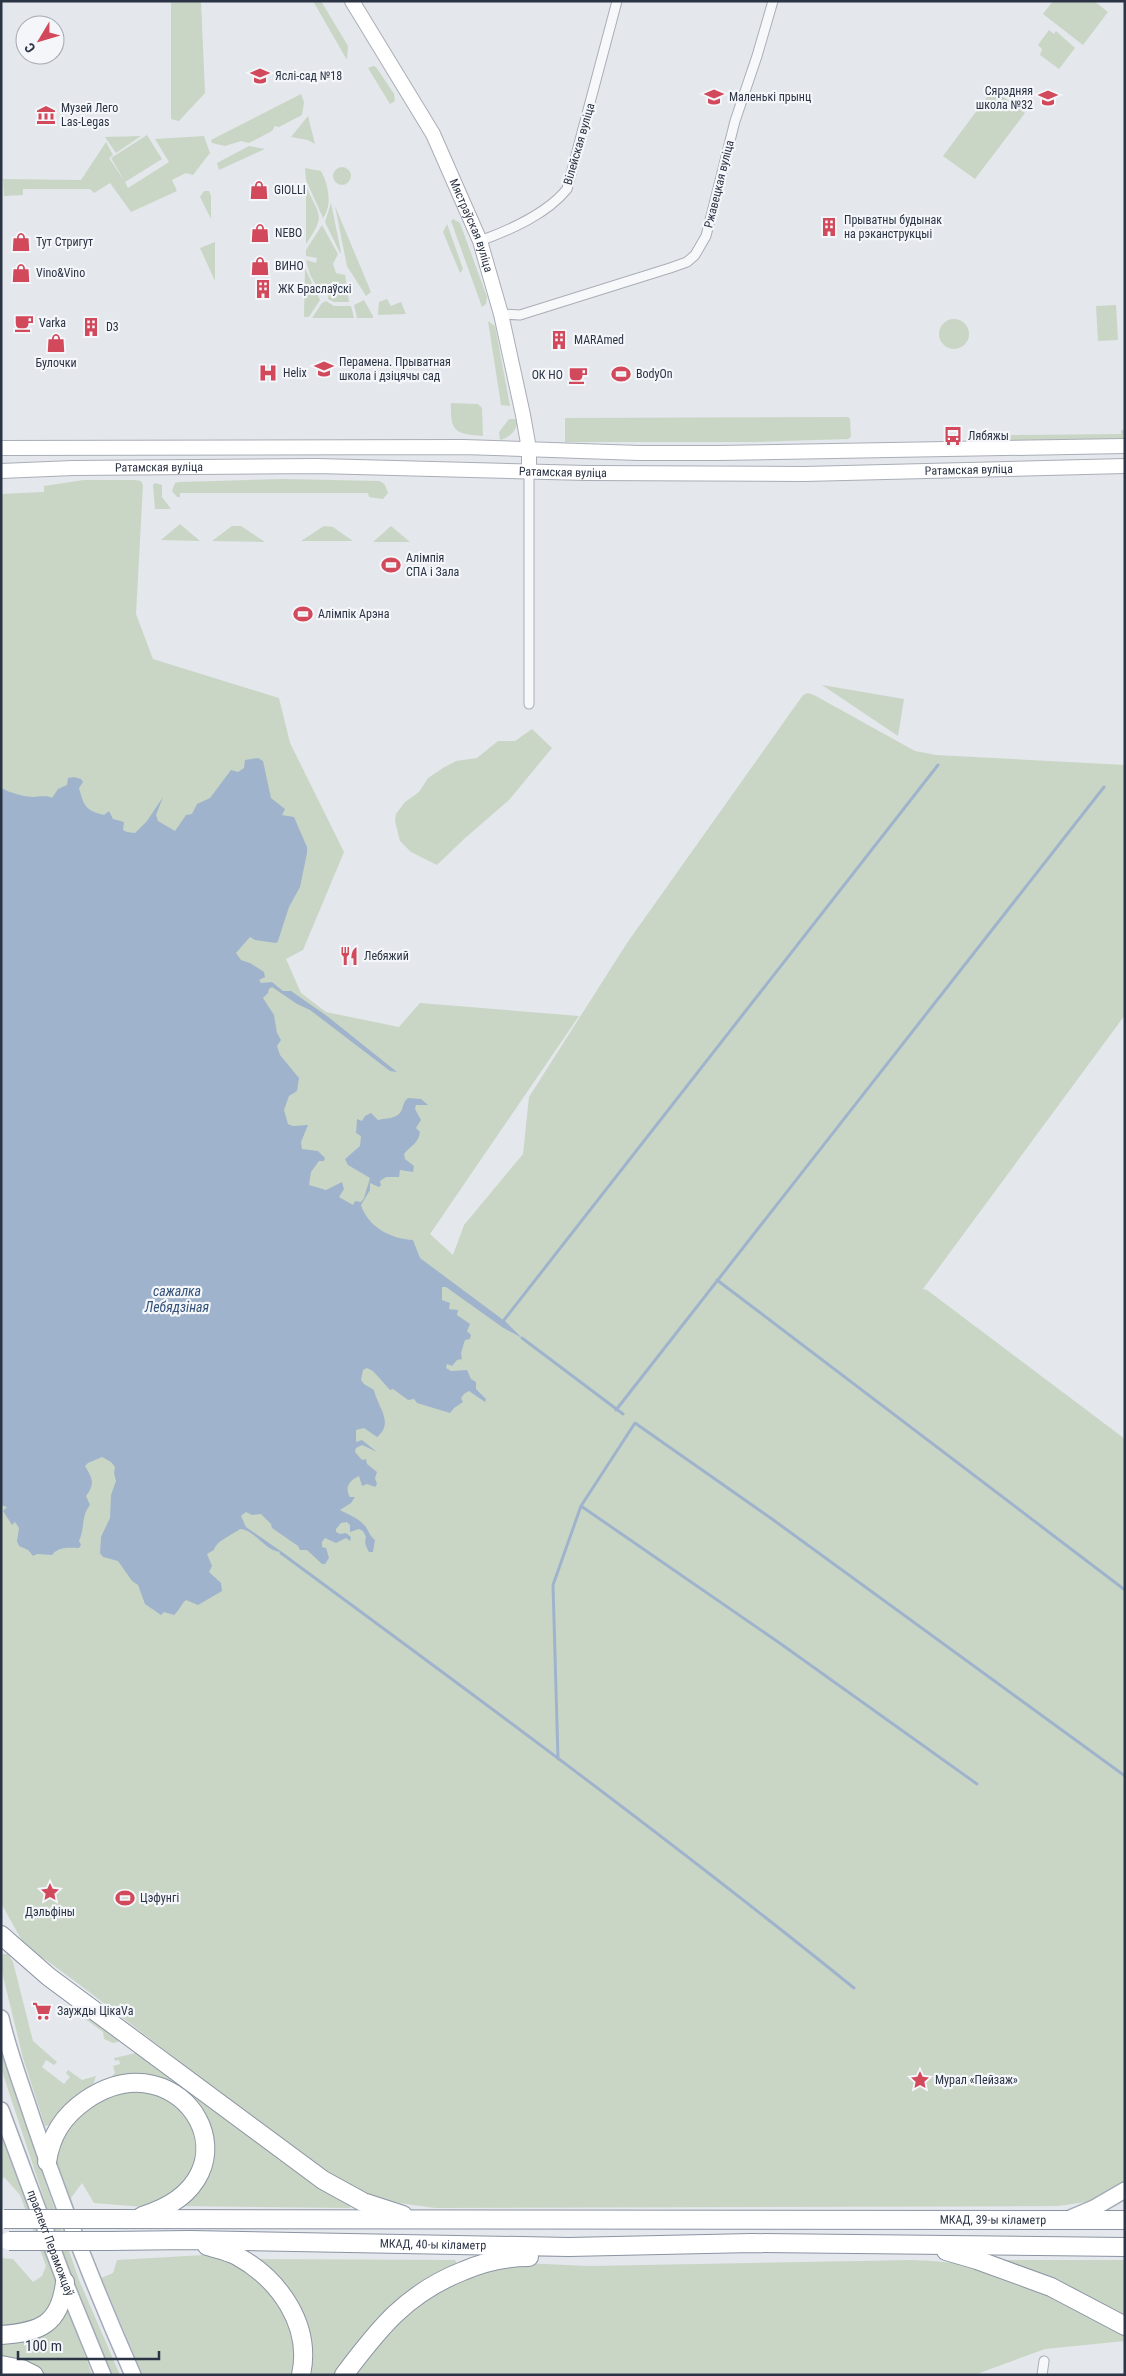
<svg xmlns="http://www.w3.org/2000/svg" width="1126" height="2376" viewBox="0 0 1126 2376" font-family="'Roboto Condensed',sans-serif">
	<rect width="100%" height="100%" fill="#e4e7ec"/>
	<path fill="#c9d6c5" d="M171 1H201L205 93 179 121 171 119Z
		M313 1H321L348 46 347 60Z
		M1053 1H1094L1108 12 1083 45 1043 14Z
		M1049 30 1054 34 1056 31 1075 48 1059 69 1040 55 1042 49 1038 45Z
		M373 66 376 67 394 94 395 101 390 104 368 68Z
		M993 89 1025 113 975 179 943 156Z
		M301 94 304 102 302 115 279 127 275 126 272 131 249 143 241 141 225 146 212 143 211 140Z
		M308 116 315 144 308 140 291 137Z
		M147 135 162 159 125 182 128 188 169 162 155 139 204 136 210 153 193 175 186 173 172 180 177 191 131 212 110 183 94 193 90 189H23V195L4 196 3 179 81 180 106 142 113 155 109 158 125 182 111 158Z
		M141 136 116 153 105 137Z
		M249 146 265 149 219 170 217 163Z
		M333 176a9 9 0 1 1 18 0a9 9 0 1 1-18 0Z
		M305 168 321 171C328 184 333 204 323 218L306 180Z
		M306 186C320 218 326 214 306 244Z
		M204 191H209L211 196V219L200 197Z
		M331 203 341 252 340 253 325 222Z
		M335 206 371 292 366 296 347 266Z
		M453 219 460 223 487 297 486 304 482 307 451 221Z
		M447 224 463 269 460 273 443 232Z
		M322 225 338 254 333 264 336 273 345 275 349 302H334L328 299 329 290 327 288 322 295 310 275 306 260 316 263 317 258 306 256V250Z
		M215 242V281L200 248Z
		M305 268 320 300 309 317H304Z
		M387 299 391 306 401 302 406 314 378 315 379 302Z
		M364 300 373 316V318H357L354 305Z
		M326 301 334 306H351L354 318H312L322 303Z
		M1116 305 1118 340 1098 341 1096 306Z
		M939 334a15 15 0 1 1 30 0a15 15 0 1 1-30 0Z
		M488 321 495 326 510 406 501 405Z
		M451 403 478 404 482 408 483 436C455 434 450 432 451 403Z
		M848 417 850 419 851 437 848 439 753 442H565V418Z
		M509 419H518C517 430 511 437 500 440L499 432Z
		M1121 430H1125V439L1122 440 1010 441 1011 435 1121 434Z
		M284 479 380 481 385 485 388 493 383 499 369 497 368 493H180V497H177L172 491 175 483 179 482Z
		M84 480H135L141 481 143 485 136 614 153 659 279 698 290 743 344 852 303 950 286 959 301 993 326 1012 399 1027 420 1003 579 1016 430 1234 453 1255 464 1225 523 1154 529 1097 627 943 803 695 808 693 814 695 915 751 936 755 1125 765V1015L923 1289 927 1290 1125 1439V2184L1093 2201 1058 2206 435 2208 377 2200 336 2182 84 1988 46 1960 18 1945 21 1939 1 1903V494L44 492V486Z
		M155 483 162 485V497L171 509H155L153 485Z
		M180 524 200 541 161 540Z
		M232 526H241L265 542 212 541Z
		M324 526 333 527 353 541H301Z
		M391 526 410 542H373Z
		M822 685 904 699 898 736Z
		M532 729 552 748 509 800 464 839 437 865 411 852 400 841 395 821 396 814 405 802 419 792 428 778 443 768 456 761 477 758 498 741H515Z
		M4 1954H8L13 1962 33 2041 57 2062 54 2065 46 2060 42 2067 64 2084 70 2077 66 2073 68 2070 82 2080 96 2076 93 2085 67 2104 50 2125 45 2126 23 2058 1 1968V1955Z
		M39 1978 121 2036 118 2042 113 2043 104 2039 103 2032 73 2010 71 2005 40 1982Z
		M1 2034 39 2164 79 2280 120 2375H111L72 2284 1 2068Z
		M136 2053 350 2204V2208L176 2206 188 2197 205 2119 112 2076 115 2073 113 2066 120 2064 119 2060 115 2061 114 2058Z
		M137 2090 168 2097 188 2115 200 2143 192 2175 180 2188 144 2207 94 2203 82 2183 71 2198 97 2278H95L57 2166C54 2137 81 2108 106 2096 115 2092 128 2092 137 2090Z
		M1 2124 57 2276 58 2298 42 2321 1 2330V2258L13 2259 33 2282 42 2276 46 2266 20 2195 4 2177 1 2184Z
		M204 2255 225 2258 238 2263 290 2310 300 2375H143L101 2278 113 2273 117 2260Z
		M255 2259 455 2260 457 2264 337 2375H312V2350L303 2316Z
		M913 2260C935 2261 957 2262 978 2268 1029 2282 1079 2309 1125 2336V2341L1045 2349 974 2375H353L384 2333 412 2307 464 2275 523 2263 589 2266Z
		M996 2260H1125V2322Z
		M67 2306 92 2375H46L32 2367 1 2359V2341Z"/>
	<path fill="#9fb4cc" d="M258 758 263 761 271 798 285 809 282 815 294 817 307 847V853L300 887 289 907 278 941 276 943 255 940 250 937 236 953 241 960 250 963 264 972 265 977 259 980 261 983 272 982 283 991H291L327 1016 397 1072 390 1071 310 1010 297 1004 272 987 269 989 268 993 263 998 274 1015 277 1033 281 1040 277 1046 280 1055 299 1078 297 1091 289 1096 284 1110 288 1124 293 1126 308 1125 301 1142 302 1149 318 1151 325 1158 324 1161H319L311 1172 309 1185 326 1190 342 1182 344 1189 339 1197 353 1205 355 1201 361 1202 364 1198 370 1178 348 1165 345 1159 360 1146 361 1136 356 1133 357 1119 362 1121 365 1116 371 1113 378 1120C387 1118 399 1119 402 1109 404 1104 404 1101 408 1098L421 1099 428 1105H416L415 1109 421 1120 416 1128 420 1132C419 1143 410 1146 404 1154L405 1159 414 1166 413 1172 400 1170 399 1177H386L380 1181 381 1185 379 1187 370 1183V1190L361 1205C368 1227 391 1239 413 1240L420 1258 506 1322 522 1338 502 1327 446 1287H442V1300L450 1303 449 1309 458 1310 457 1315 470 1324 467 1331 471 1335 470 1339 465 1340 461 1353 462 1359 457 1360 452 1366 447 1364 446 1368 451 1371 467 1370 471 1379 476 1382V1389L486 1399 485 1402 469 1391 464 1394 461 1398 463 1402 454 1408 450 1413 417 1403 414 1399 408 1400 393 1389 390 1390 373 1371 367 1368 363 1370 361 1380 364 1384 374 1390C377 1406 395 1423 377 1437L364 1428 356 1430V1442L362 1440 377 1452 362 1445 356 1448 355 1452 362 1460 366 1459 367 1464 377 1472 375 1478 377 1484 375 1487 367 1484 362 1486 359 1476C350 1480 344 1487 350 1497H355L351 1503 340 1510C349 1515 359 1518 366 1527 369 1532 370 1536 375 1540L373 1552H369C366 1547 364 1543 366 1537L363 1531 359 1529 350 1532V1525L347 1522 341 1523 336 1529V1532L340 1534 346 1533 351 1537 350 1541 346 1538 336 1543 325 1538 322 1542V1547L326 1548 329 1558 325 1564H322L307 1550H300L298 1546 272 1528 271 1524 261 1514 252 1515 246 1512 241 1516 246 1527 282 1552C266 1553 256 1530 240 1529 232 1535 216 1541 214 1550L207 1554 212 1566 209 1572 221 1583 222 1591 198 1605 186 1600C181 1604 180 1610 174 1615L164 1612 161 1615 145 1604 138 1585 132 1581 118 1561 103 1557 100 1553 101 1537 110 1518 111 1495 116 1481 114 1473 115 1467 111 1462 102 1457 88 1463 85 1466C93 1479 95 1484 86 1496L90 1505C81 1516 85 1528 79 1541L81 1545 79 1548C69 1548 59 1546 52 1555L37 1554 33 1556 28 1550 19 1546 17 1541 19 1528 15 1522 12 1525 3 1511 7 1507 1 1505V788C11 793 21 796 32 797 39 797 46 795 52 798L58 789 67 785 68 778 74 777 81 779 83 782 79 788C84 806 85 810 104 815L109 811 113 819 124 822 123 830 127 832 135 833 147 821 163 797 156 815 158 821 175 831 186 815 192 814 197 804 210 798 231 770 238 772 244 768 245 760Z"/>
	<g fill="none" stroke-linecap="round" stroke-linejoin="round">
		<path stroke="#9fb4cc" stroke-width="3" d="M717 1280 1125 1590
			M504 1320 938 765
			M522 1338 623 1414
			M616 1410 1104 787
			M581 1506 781 1644 977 1784
			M281 1553C474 1695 667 1837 854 1988
			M558 1759 553 1585 581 1506 635 1423 772 1519 1125 1776"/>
		<g stroke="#a9aeb7" stroke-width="11">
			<path id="street" d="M480 241C510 230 547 214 567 189L617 1
				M501 314 520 315 670 268 687 262 695 255 706 236 735 121 757 56 773 1
				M529 472V704
				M1042 2375 1044 2361"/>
		</g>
		<g stroke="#a9aeb7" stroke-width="16">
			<g id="secondary">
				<path id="s1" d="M352 1 433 134 480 241 501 314 523 415 529 449V472"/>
				<path d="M1 448 463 447 639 453H718L1125 446"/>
				<path id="s2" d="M1 471 73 468 317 466 587 473 804 474 1125 466"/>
			</g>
		</g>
		<g stroke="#a3abb8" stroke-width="18">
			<g id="primary">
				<path d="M1 2018C9 2053 22 2086 33 2120 62 2206 96 2291 133 2375"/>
				<path id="s3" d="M1 2110 65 2282 103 2375"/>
				<path d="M1068 2219 1094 2208 1125 2190"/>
			</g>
		</g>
		<g stroke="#8b94a3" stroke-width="20">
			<g id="highway">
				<path d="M1 1935 49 1977 323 2180 363 2202 403 2215"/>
				<path d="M47 2162C51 2135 63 2116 86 2100 183 2034 268 2178 142 2216"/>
				<path id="s4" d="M104 2219 1125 2220"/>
				<path id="s5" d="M109 2241 190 2240 569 2247 752 2243 1125 2247"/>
				<path d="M207 2246C217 2249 228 2251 237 2256 279 2279 312 2325 301 2375"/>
				<path d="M946 2251 977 2260 1051 2287 1125 2326"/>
				<path d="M1 2335C40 2332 60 2325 65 2282"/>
				<path d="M1 2365 22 2369 34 2375"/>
				<path d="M344 2375C379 2328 407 2293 463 2271 484 2262 506 2257 529 2257"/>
			</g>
		</g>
		<use href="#street" stroke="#f7f8fa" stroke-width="9"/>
		<use href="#secondary" stroke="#fff" stroke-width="14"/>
		<use href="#primary" stroke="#fff" stroke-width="15"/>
		<use href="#highway" stroke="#fff" stroke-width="18"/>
		<g stroke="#8b94a3" stroke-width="20" stroke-linecap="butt">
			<path id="highway-bridge" d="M4 2219H104
				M9 2241H109"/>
		</g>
		<use href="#highway-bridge" stroke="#fff" stroke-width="18"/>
	</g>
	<defs>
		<g id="school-bare" transform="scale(1.5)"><path d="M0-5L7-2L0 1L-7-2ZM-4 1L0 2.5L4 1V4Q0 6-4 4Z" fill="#d1495b" stroke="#f4f6f9" stroke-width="2.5" paint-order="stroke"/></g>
		<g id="museum-bare" transform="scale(1.5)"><path d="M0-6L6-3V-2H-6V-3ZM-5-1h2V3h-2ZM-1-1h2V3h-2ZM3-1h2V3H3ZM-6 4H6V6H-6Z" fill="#d1495b" stroke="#f4f6f9" stroke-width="2.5" paint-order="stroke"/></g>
		<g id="shop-bare" transform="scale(1.5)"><path d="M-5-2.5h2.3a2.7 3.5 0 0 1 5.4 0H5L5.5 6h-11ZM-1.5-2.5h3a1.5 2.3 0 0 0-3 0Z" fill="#d1495b" stroke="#f4f6f9" stroke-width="2.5" paint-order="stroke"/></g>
		<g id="building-bare" transform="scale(1.5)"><path d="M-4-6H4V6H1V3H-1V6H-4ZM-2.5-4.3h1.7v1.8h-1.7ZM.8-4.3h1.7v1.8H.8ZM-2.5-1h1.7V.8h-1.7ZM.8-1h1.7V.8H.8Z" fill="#d1495b" stroke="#f4f6f9" stroke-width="2.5" paint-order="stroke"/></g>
		<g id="cafe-bare" transform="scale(1.5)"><path d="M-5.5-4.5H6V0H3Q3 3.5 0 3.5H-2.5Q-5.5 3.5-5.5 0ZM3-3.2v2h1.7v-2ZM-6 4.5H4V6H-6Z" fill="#d1495b" stroke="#f4f6f9" stroke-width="2.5" paint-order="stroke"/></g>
		<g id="hospital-bare" transform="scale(1.5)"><path d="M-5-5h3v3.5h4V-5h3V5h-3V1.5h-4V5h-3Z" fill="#d1495b" stroke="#f4f6f9" stroke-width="2.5" paint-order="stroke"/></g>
		<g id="stadium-bare" transform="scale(1.5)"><path d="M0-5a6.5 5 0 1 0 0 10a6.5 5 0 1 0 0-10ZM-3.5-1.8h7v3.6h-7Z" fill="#d1495b" stroke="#f4f6f9" stroke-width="2.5" paint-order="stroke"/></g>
		<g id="bus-bare" transform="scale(1.5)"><path d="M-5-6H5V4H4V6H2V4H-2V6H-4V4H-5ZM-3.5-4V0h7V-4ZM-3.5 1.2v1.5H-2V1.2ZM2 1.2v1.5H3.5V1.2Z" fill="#d1495b" stroke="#f4f6f9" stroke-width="2.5" paint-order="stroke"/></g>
		<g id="restaurant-bare" transform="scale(1.5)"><path d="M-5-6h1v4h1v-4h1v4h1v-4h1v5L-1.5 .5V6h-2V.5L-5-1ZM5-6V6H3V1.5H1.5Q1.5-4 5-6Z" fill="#d1495b" stroke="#f4f6f9" stroke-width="2.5" paint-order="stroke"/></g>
		<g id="sight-bare" transform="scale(1.5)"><path d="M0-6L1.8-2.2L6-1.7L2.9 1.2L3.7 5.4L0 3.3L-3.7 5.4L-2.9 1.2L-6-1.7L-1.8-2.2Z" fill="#d1495b" stroke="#f4f6f9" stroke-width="2.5" paint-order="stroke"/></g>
		<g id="supermarket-bare" transform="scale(1.5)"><path d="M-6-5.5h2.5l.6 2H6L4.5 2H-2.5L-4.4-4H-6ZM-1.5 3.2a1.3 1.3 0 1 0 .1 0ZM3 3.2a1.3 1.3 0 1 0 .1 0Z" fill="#d1495b" stroke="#f4f6f9" stroke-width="2.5" paint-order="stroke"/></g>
	</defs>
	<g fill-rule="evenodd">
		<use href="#school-bare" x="260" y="76"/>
		<use href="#school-bare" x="714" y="97"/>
		<use href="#school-bare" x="1048" y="98"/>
		<use href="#museum-bare" x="46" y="115"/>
		<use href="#shop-bare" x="259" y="190"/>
		<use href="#building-bare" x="829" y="227"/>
		<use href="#shop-bare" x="260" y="233"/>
		<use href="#shop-bare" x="21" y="242"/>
		<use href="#shop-bare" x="260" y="266"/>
		<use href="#shop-bare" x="21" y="273"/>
		<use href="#building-bare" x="263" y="289"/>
		<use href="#cafe-bare" x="24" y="323"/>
		<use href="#building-bare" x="91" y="327"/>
		<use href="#building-bare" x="559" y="340"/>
		<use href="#shop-bare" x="56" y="343"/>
		<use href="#school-bare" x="324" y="369"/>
		<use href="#hospital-bare" x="268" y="373"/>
		<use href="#stadium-bare" x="621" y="374"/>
		<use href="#cafe-bare" x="578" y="375"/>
		<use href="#bus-bare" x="953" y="436"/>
		<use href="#stadium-bare" x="391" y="565"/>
		<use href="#stadium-bare" x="303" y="614"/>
		<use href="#restaurant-bare" x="349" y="956"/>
		<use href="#sight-bare" x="50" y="1892"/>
		<use href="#stadium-bare" x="125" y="1898"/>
		<use href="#supermarket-bare" x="42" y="2011"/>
		<use href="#sight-bare" x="920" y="2080"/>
	</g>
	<g text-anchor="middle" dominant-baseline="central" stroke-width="4.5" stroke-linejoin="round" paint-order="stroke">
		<g font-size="12" fill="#2b3445" stroke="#f4f6f9" text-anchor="start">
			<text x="275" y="76">Яслі-сад №18</text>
			<text x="1033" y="91" text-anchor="end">Сярэдняя<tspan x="1033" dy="14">школа №32</tspan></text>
			<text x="729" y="97">Маленькі прынц</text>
			<text x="61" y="108">Музей Лего<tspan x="61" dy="14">Las-Legas</tspan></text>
			<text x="274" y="190">GIOLLI</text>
			<text x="844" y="220">Прыватны будынак<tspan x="844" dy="14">на рэканструкцыі</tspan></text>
			<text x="275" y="233">NEBO</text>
			<text x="36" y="242">Тут Стригут</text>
			<text x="275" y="266">ВИНО</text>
			<text x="36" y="273">Vino&amp;Vino</text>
			<text x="278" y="289">ЖК Браслаўскі</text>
			<text x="39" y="323">Varka</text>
			<text x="106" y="327">D3</text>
			<text x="574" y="340">MARAmed</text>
			<text x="339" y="362">Перамена. Прыватная<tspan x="339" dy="14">школа і дзіцячы сад</tspan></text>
			<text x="56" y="363" text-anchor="middle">Булочки</text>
			<text x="283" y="373">Helix</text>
			<text x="636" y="374">BodyOn</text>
			<text x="563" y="375" text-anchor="end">ОК НО</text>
			<text x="968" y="436">Лябяжы</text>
			<text x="406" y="558">Алімпія<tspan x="406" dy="14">СПА і Зала</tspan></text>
			<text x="318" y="614">Алімпік Арэна</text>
			<text x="364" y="956">Лебяжий</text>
			<text x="140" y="1898">Цэфунгі</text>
			<text x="50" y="1912" text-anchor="middle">Дэльфіны</text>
			<text x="57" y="2011">Заужды ЦікаVа</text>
			<text x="935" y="2080">Мурал «Пейзаж»</text>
		</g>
		<g font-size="12" fill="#2b3445" stroke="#f4f6f9">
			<text transform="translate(579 144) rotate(-74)">Вілейская вуліца</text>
			<text transform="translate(719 184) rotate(-76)">Ржавецкая вуліца</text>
			<text stroke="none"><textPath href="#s1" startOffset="255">Мястраўская вуліца</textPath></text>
			<text stroke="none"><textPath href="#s2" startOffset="158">Ратамская вуліца</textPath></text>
			<text stroke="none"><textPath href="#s2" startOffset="968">Ратамская вуліца</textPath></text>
			<text stroke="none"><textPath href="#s2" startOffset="562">Ратамская вуліца</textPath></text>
			<text stroke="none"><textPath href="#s4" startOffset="889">МКАД, 39-ы кіламетр</textPath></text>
			<text stroke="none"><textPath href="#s3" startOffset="142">праспект Пераможцаў</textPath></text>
			<text stroke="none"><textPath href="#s5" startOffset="324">МКАД, 40-ы кіламетр</textPath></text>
		</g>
		<g font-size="14" font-style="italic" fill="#34527a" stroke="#f4f6f9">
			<text x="177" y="1291">сажалка<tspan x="177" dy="16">Лебядзіная</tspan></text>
		</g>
	</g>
	<rect width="1126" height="2376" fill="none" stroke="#2b3445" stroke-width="5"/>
	<g transform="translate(40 40) rotate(232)"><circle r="24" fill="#f4f6f9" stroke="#a4a8b1"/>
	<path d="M0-4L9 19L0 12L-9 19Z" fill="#d1495b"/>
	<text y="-8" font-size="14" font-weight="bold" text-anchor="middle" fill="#2b3445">С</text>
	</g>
	<path d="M18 2351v8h141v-8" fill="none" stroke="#2b3445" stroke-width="2.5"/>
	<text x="25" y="2351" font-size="15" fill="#2b3445" stroke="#f4f6f9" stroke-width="4" paint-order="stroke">100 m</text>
</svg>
